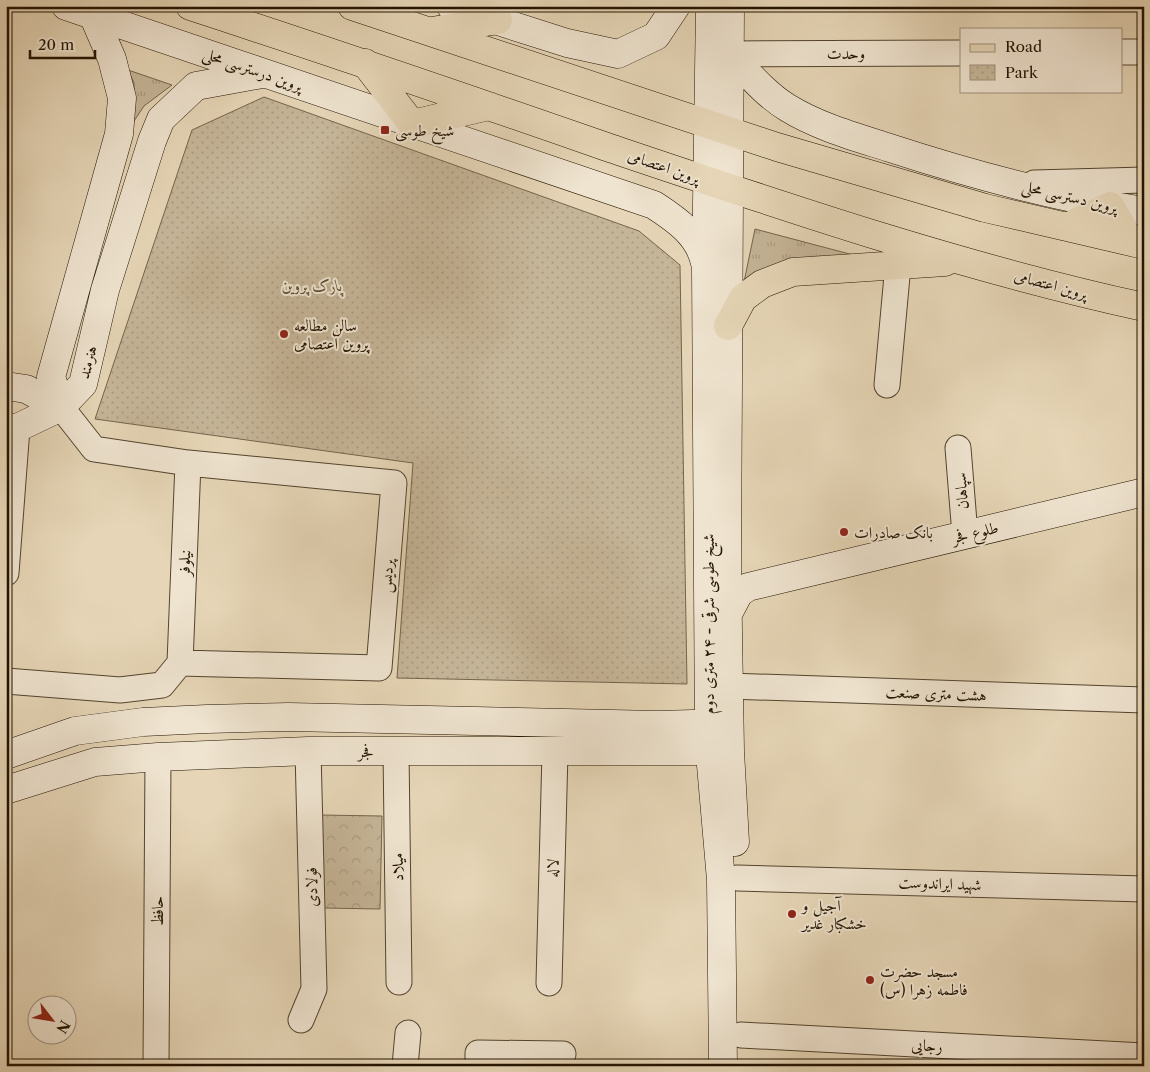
<svg xmlns="http://www.w3.org/2000/svg" width="1150" height="1072" viewBox="0 0 1150 1072" font-family="'Libre Caslon Text',Amiri,serif">
	<defs>
		<pattern id="grass-tufts" width="24" height="20" patternUnits="userSpaceOnUse" patternTransform="scale(1.25)"><rect width="24" height="20" fill="#c5b598"/><path d="M3 7l-1-3M5 7V3M7 7l1-3M15 17l-1-3M17 17v-4M19 17l1-3" fill="none" stroke="#a99b81"/></pattern>
		<pattern id="forest-crowns" width="20" height="18" patternUnits="userSpaceOnUse" patternTransform="scale(1.25)"><rect width="20" height="18" fill="#c5b598"/><path d="M2 6a3 3 0 1 1 6 0M12 15a3 3 0 1 1 6 0" fill="none" stroke="#a99b81"/></pattern>
		<pattern id="park-dots" width="8" height="8" patternUnits="userSpaceOnUse" patternTransform="scale(1.25)"><rect width="8" height="8" fill="#c5b598"/><path d="M2 2h.1M6 6h.1" fill="none" stroke="#a99b81" stroke-width="1.8" stroke-linecap="round"/></pattern>
	</defs>
	<rect width="100%" height="100%" fill="#e6d6b7"/>
	<filter id="stains"><feTurbulence type="fractalNoise" baseFrequency=".004" numOctaves="4"/><feColorMatrix values="0 0 0 0 .2 0 0 0 0 .09 0 0 0 0 .02 0 0 0 .5 -.17"/></filter>
	<radialGradient id="worn" r=".72"><stop offset=".6" stop-color="#630" stop-opacity="0"/><stop offset="1" stop-color="#630" stop-opacity=".3"/></radialGradient>
	<path fill="url(#grass-tufts)" stroke="#74644c" d="M128 70 172 85 144 106 134 121V83Z
		M755 229 876 261 744 282Z"/>
	<path fill="url(#forest-crowns)" stroke="#74644c" d="M320 815 382 816 380 909 324 908Z"/>
	<path fill="url(#park-dots)" stroke="#74644c" d="M264 97 639 231 680 265 687 684 397 678 413 463 95 419 192 130Z"/>
	<g fill="none" stroke-linecap="round" stroke-linejoin="round">
		<g stroke="#53442e" stroke-width="27">
			<path id="street" d="M1121 52H1144
				M730 54 961 53
				M1034 183 1144 180
				M887 385 898 265
				M958 448 965 535
				M6 573 17 428
				M180 663 188 463
				M6 681 120 690 162 685 180 663 379 668 394 483 188 463 94 449 61 407
				M729 686 1144 700
				M396 751 399 982
				M737 878 1144 889
				M549 983 555 752
				M301 1020 314 989 308 751
				M741 1035 1144 1056
				M156 1066 158 757
				M405 1066 408 1033
				M478 1066V1053L563 1054"/>
		</g>
		<g stroke="#221300" stroke-width="29">
			<path id="secondary" d="M66 6 654 205C677 220 699 235 705 263
				M451 6 567 43 618 54 656 36 676 6
				M710 6 706 270 709 742 721 880 723 1066
				M730 6 727 570 730 751 735 842
				M730 54C747 72 766 95 788 108 819 127 856 137 890 148 973 175 1058 198 1144 211
				M6 386 26 389 61 407
				M61 407 51 377 119 134 122 98 112 59 93 15
				M6 427 17 428 61 407 83 384 105 290 152 141 161 119 196 86 262 74
				M729 612 739 593 748 587 1144 492
				M6 755 75 731 143 722 207 719 289 717 658 725 728 723
				M6 790 95 762 158 757 308 751H728"/>
		</g>
		<g stroke="#221300" stroke-width="29">
			<path id="primary" d="M190 6C328 51 466 98 604 146 782 206 961 267 1144 307
				M352 6 777 147 985 208 1144 245
				M432 31 498 20
				M365 63 412 124 489 106
				M1067 227 1110 206 1131 242
				M728 326 743 298 762 284 793 272 945 262"/>
		</g>
		<use href="#street" stroke="#efe4d0" stroke-width="25"/>
		<use href="#secondary" stroke="#efe4d0" stroke-width="28"/>
		<use href="#primary" stroke="#e6d6b7" stroke-width="28"/>
	</g>
	<g fill="#8f2418" stroke="#efe4d0" stroke-width="2">
		<rect x="380" y="125" width="10" height="10" rx="2.5"/>
		<circle cx="284" cy="334" r="5"/>
		<circle cx="844" cy="532" r="5"/>
		<circle cx="792" cy="914" r="5"/>
		<circle cx="870" cy="980" r="5"/>
	</g>
	<g text-anchor="middle" dominant-baseline="central" stroke-width="4" stroke-linejoin="round" paint-order="stroke">
		<g font-size="16" fill="#221300" stroke="#efe4d0">
			<text x="846" y="53">وحدت</text>
			<text transform="translate(253 69) rotate(19)">پروین درسترسی محلی</text>
			<text transform="translate(664 166) rotate(19)">پروین اعتصامی</text>
			<text transform="translate(1070 196) rotate(13)">پروین دسترسی محلی</text>
			<text transform="translate(1051 284) rotate(15)">پروین اعتصامی</text>
			<text transform="translate(87 362) rotate(-75)">هنرمند</text>
			<text transform="translate(961 491) rotate(-94)">سپاهان</text>
			<text transform="translate(975 532) rotate(-13)">طلوع فجر</text>
			<text transform="translate(184 563) rotate(-88)">نیلوفر</text>
			<text transform="translate(386 576) rotate(-85)">پردیس</text>
			<text transform="translate(708 624) rotate(-90)">شیخ طوسی شرقی - ۲۴ متری دوم</text>
			<text transform="translate(936 693) rotate(2)">هشت متری صنعت</text>
			<text x="366" y="751">فجر</text>
			<text transform="translate(397 867) rotate(-91)">میلاد</text>
			<text transform="translate(552 868) rotate(-88)">لاله</text>
			<text transform="translate(940 883) rotate(2)">شهید ایراندوست</text>
			<text transform="translate(311 887) rotate(-91)">فولادی</text>
			<text transform="translate(157 911) rotate(-90)">حافظ</text>
			<text transform="translate(927 1045) rotate(3)">رجایی</text>
		</g>
		<g font-size="16" fill="#221300" stroke="#efe4d0" text-anchor="start">
			<text x="395" y="130">شیخ طوسی</text>
			<text x="294" y="325">سالن مطالعه<tspan x="294" dy="18">پروین اعتصامی</tspan></text>
			<text x="854" y="532">بانک صادرات</text>
			<text x="802" y="905">آجیل و<tspan x="802" dy="18">خشکبار غدیر</tspan></text>
			<text x="880" y="971">مسجد حضرت<tspan x="880" dy="18">فاطمه زهرا (س)</tspan></text>
		</g>
		<g font-size="16" font-style="italic" fill="#5b4c35" stroke="#efe4d0">
			<text x="312" y="285">پارک پروین</text>
		</g>
	</g>
	<rect width="1150" height="1072" fill="none" stroke="#e6d6b7" stroke-width="25"/>
	<rect x="8" y="8" width="1135" height="1057" fill="none" stroke="#221300" stroke-width="2.5"/>
	<rect x="12" y="12" width="1125" height="1047" fill="none" stroke="#221300"/>
	<rect x="960" y="28" width="162" height="65" fill="#efe4d0" stroke="#9d907d"/>
	<rect x="970" y="44" width="25" height="8" fill="#e6d6b7" stroke="#9d907d"/>
	<text x="1005" y="52" font-size="15" fill="#221300">Road</text>
	<rect x="970" y="65" width="25" height="15" fill="url(#park-dots)" stroke="#9d907d"/>
	<text x="1005" y="78" font-size="15" fill="#221300">Park</text>
	<g transform="translate(52 1020) rotate(121)"><circle r="24" fill="#efe4d0" stroke="#9d907d"/>
	<path d="M0-4L9 19L0 12L-9 19Z" fill="#8f2418"/>
	<text y="-8" font-size="14" font-weight="bold" text-anchor="middle" fill="#221300">N</text>
	</g>
	<path d="M30 50v8h65v-8" fill="none" stroke="#221300" stroke-width="2.5"/>
	<text x="38" y="50" font-size="15" fill="#221300" stroke="#efe4d0" stroke-width="4" paint-order="stroke">20 m</text>
	<rect width="100%" height="100%" filter="url(#stains)"/>
	<rect width="100%" height="100%" fill="url(#worn)"/>
</svg>
